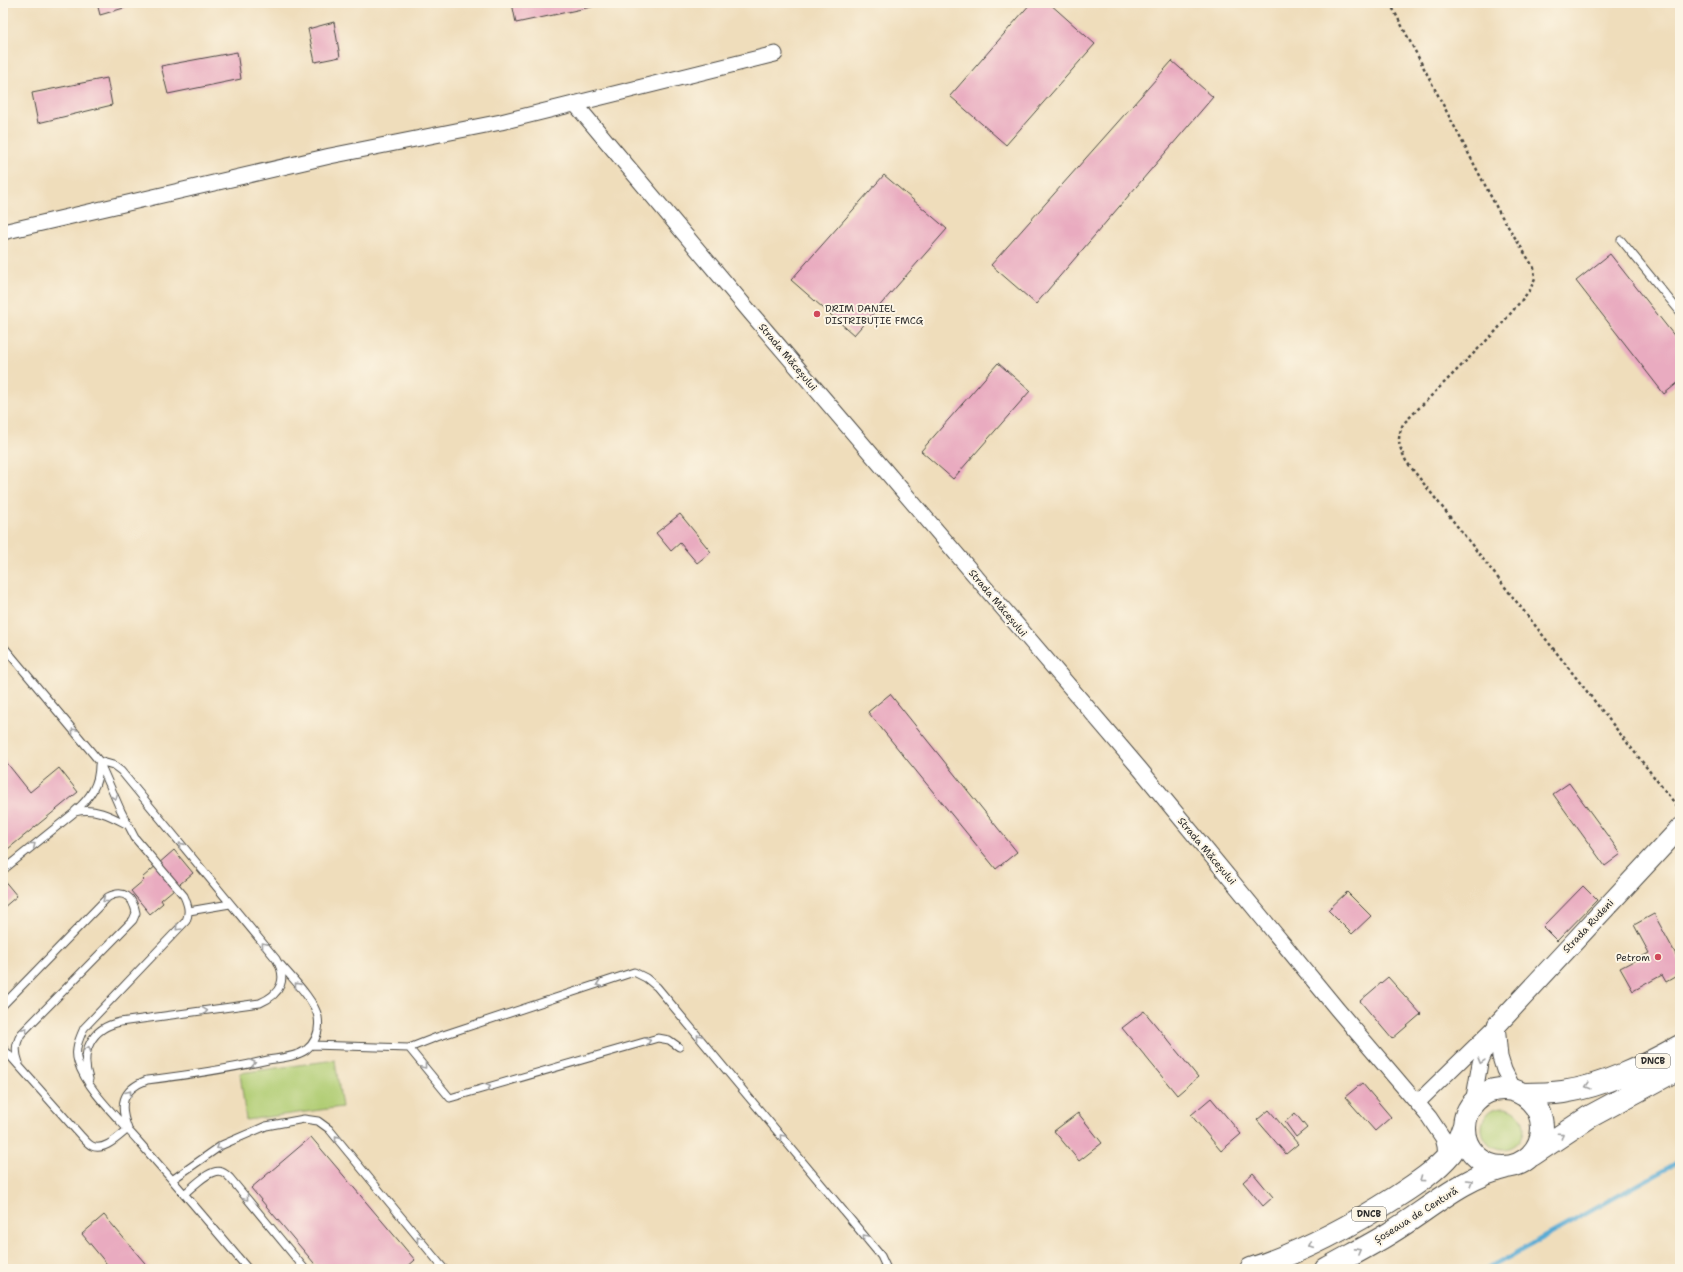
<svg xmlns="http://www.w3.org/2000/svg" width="1683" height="1272" viewBox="0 0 1683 1272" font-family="'Shantell Sans',sans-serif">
	<rect width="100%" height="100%" fill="#fcf5e5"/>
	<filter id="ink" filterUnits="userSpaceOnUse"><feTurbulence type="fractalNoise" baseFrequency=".025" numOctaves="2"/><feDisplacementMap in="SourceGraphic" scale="8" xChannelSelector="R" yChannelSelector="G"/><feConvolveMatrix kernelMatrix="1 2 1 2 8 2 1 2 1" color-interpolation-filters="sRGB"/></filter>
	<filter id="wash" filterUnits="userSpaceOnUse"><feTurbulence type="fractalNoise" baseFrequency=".012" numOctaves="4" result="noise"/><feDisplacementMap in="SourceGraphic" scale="16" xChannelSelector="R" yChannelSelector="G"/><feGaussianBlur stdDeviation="0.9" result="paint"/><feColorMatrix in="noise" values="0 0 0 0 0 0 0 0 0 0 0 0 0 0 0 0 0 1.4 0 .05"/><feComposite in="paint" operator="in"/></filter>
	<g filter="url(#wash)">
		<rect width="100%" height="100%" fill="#efddbb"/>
		<path fill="#b1cd74" stroke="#6e7c50" d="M335 1060 342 1107 246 1120 240 1073Z
			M1482 1128a21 21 0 1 1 42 0a21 21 0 1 1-42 0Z"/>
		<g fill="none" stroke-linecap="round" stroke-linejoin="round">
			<path stroke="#59abd4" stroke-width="4.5" d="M1488 1269 1680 1161"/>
		</g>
		<g id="blocks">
			<path fill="#e9abc0" d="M97 3H133L134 5 100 15Z
				M512 3H605V4L516 23Z
				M1031 3H1049L1095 44 1006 145 950 96Z
				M334 22 340 57 315 62 308 29Z
				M237 52 241 79 168 94 161 66Z
				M1172 61 1213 97 1036 304 991 265Z
				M107 78 112 105 38 123 32 93Z
				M884 175 947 229 854 335 791 280Z
				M1610 254 1680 343V381L1664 394 1576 281Z
				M998 363 1030 391 953 479 921 451Z
				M680 514 711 552 697 563 680 543 671 551 656 533Z
				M890 694 1017 852 996 869 868 712Z
				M3 758 30 792 59 768 78 792 3 853Z
				M1569 783 1621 854 1605 866 1553 794Z
				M174 850 193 873 161 900 163 903 150 914 131 891 144 880 142 878Z
				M3 879 17 896 3 908Z
				M1583 886 1597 900 1557 941 1543 927Z
				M1347 892 1371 916 1352 934 1328 910Z
				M1654 914 1680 962V974L1666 982 1662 975 1633 991 1620 968 1649 953 1634 925Z
				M1388 977 1421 1014 1392 1039 1360 1001Z
				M1144 1011 1198 1077 1177 1095 1122 1028Z
				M1362 1083 1391 1117 1375 1131 1345 1097Z
				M1211 1098 1241 1134 1221 1151 1191 1115Z
				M1269 1110 1298 1144 1286 1154 1257 1120Z
				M1078 1113 1102 1143 1079 1161 1054 1131Z
				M1295 1113 1307 1128 1296 1137 1285 1122Z
				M311 1137 415 1260 405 1269H319L251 1188Z
				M1253 1173 1273 1197 1263 1206 1243 1182Z
				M104 1215 150 1269H111L82 1234Z"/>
		</g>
	</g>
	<g filter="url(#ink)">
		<use href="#blocks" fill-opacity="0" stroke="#484641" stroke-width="1"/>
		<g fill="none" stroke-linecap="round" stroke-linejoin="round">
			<g stroke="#484641" stroke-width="9">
				<path id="service" d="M1621 240 1680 312
					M3 646 99 761 121 811 135 838 184 896C188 905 190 912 186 921L84 1028C79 1039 74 1050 78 1062 86 1089 121 1121 139 1142 176 1184 212 1226 248 1269
					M75 811C90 798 99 785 99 765
					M3 870 75 812C95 807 111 816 128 825
					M189 911 230 904
					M3 1005 108 897C124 889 133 897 136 913L133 920 21 1034C15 1045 15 1052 19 1063
					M312 1045 409 1048
					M679 1047 669 1040 658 1038 450 1098 409 1048 437 1037 634 972 646 978 657 987 881 1256 887 1269
					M3 1048 82 1137C85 1140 88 1144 92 1146 104 1152 119 1136 128 1129 119 1105 121 1090 147 1080 188 1075 228 1069 268 1060 280 1058 296 1057 306 1050 316 1042 320 1030 318 1017 315 1001 292 978 281 965
					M89 1079C80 1052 91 1028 120 1022L260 1003C281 994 288 979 276 959L121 771 113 765 99 761
					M172 1180 222 1145 266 1126 304 1119 318 1121 329 1129 444 1269
					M184 1194C193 1187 211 1167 222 1172 225 1173 228 1176 230 1178L305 1269"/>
			</g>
			<g stroke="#484641" stroke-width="17">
				<path id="minor" d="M576 105 750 312 1140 769 1337 1009 1429 1117 1443 1138 1445 1146 1446 1158
					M3 232 330 156 501 122 775 54
					M1497 1025 1500 1057 1504 1070 1514 1090
					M1417 1103 1497 1025
					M1473 1103 1480 1063 1492 1035"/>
			</g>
			<g stroke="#484641" stroke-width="21">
				<path id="tertiary" d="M1497 1025 1680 828"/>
			</g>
			<g stroke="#484641" stroke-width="24">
				<path id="primary" d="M1464 1128a39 39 0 1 1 78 0a39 39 0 1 1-78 0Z
					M1522 1094C1536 1094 1549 1094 1563 1092 1604 1086 1644 1066 1680 1046
					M1532 1155 1589 1117 1680 1068
					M1251 1269C1302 1252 1351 1226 1396 1197 1416 1184 1436 1171 1451 1153 1457 1145 1460 1137 1463 1128
					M1326 1269C1347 1257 1369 1246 1390 1233 1428 1210 1463 1177 1507 1167"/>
			</g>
			<path stroke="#484641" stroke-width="2.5" stroke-dasharray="3 3" stroke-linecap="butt" d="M1390 3 1499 212 1534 268 1535 278 1530 290 1496 331 1403 424C1396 441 1399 445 1406 461L1680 810"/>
			<use href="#service" stroke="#fff" stroke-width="7"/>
			<use href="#minor" stroke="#fff" stroke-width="15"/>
			<use href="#tertiary" stroke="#fff" stroke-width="19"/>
			<use href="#primary" stroke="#fff" stroke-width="22"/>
		</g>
		<defs><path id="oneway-chevron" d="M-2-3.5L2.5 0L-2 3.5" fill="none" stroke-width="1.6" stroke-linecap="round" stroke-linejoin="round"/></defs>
		<g stroke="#a0a0a0">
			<use href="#oneway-chevron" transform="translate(74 731) rotate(-130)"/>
			<use href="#oneway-chevron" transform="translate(115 797) rotate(67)"/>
			<use href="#oneway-chevron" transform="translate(33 845) rotate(-39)"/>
			<use href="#oneway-chevron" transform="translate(181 845) rotate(-129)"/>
			<use href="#oneway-chevron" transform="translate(105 900) rotate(141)"/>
			<use href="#oneway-chevron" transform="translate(178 928) rotate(134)"/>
			<use href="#oneway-chevron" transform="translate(264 945) rotate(-130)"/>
			<use href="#oneway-chevron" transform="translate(599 984) rotate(162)"/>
			<use href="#oneway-chevron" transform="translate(297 985) rotate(-129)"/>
			<use href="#oneway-chevron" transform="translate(205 1011) rotate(-8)"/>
			<use href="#oneway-chevron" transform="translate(25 1030) rotate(-49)"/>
			<use href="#oneway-chevron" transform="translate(699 1037) rotate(-130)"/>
			<use href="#oneway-chevron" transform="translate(648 1041) rotate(-16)"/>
			<use href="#oneway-chevron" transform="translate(88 1049) rotate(-72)"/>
			<use href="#oneway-chevron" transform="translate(1481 1061) rotate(106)"/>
			<use href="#oneway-chevron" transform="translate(253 1063) rotate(-11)"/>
			<use href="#oneway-chevron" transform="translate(424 1066) rotate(50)"/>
			<use href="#oneway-chevron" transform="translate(1588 1086) rotate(164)"/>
			<use href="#oneway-chevron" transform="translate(488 1087) rotate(-16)"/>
			<use href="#oneway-chevron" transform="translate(129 1093) rotate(-52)"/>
			<use href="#oneway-chevron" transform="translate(1561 1135) rotate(-34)"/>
			<use href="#oneway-chevron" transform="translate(782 1137) rotate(-130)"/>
			<use href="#oneway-chevron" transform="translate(337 1138) rotate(-129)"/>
			<use href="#oneway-chevron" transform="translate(219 1147) rotate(148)"/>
			<use href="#oneway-chevron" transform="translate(1422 1179) rotate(144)"/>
			<use href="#oneway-chevron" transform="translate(1470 1182) rotate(-31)"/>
			<use href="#oneway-chevron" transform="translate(246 1198) rotate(51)"/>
			<use href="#oneway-chevron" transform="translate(865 1237) rotate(-130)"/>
			<use href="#oneway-chevron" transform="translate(419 1239) rotate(-129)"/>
			<use href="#oneway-chevron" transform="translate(1310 1245) rotate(155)"/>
			<use href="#oneway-chevron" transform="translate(1358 1251) rotate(-29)"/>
		</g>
	</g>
	<g fill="#d1495b" stroke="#fcf5e5" stroke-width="1.5">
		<circle cx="817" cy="314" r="4"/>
		<circle cx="1658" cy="957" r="4"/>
	</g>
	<g text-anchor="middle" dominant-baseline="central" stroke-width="4" stroke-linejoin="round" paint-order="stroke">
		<g fill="#fcf5e5" stroke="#6a6863" stroke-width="1">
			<rect x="1636" y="1054" width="34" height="14" rx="3"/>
			<rect x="1352" y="1207" width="34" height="14" rx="3"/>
		</g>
		<g font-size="9" font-weight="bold" fill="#2b2b2b">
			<text x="1653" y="1061">DNCB</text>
			<text x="1369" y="1214">DNCB</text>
		</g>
		<g font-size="10" fill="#2b2b2b" stroke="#fcf5e5" text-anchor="start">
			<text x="825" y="308">DRIM DANIEL<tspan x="825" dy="12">DISTRIBUȚIE FMCG</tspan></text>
			<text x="1650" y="957" text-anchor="end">Petrom</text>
		</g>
		<g font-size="10" fill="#2b2b2b" stroke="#fcf5e5">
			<text transform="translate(788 357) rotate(50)">Strada Măceșului</text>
			<text transform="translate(998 603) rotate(50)">Strada Măceșului</text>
			<text transform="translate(1207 851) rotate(50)">Strada Măceșului</text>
			<text transform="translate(1588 926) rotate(-47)">Strada Rudeni</text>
			<text transform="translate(1416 1215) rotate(-32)">Șoseaua de Centură</text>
		</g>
	</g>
	<rect width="1683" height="1272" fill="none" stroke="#fcf5e5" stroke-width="16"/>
</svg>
